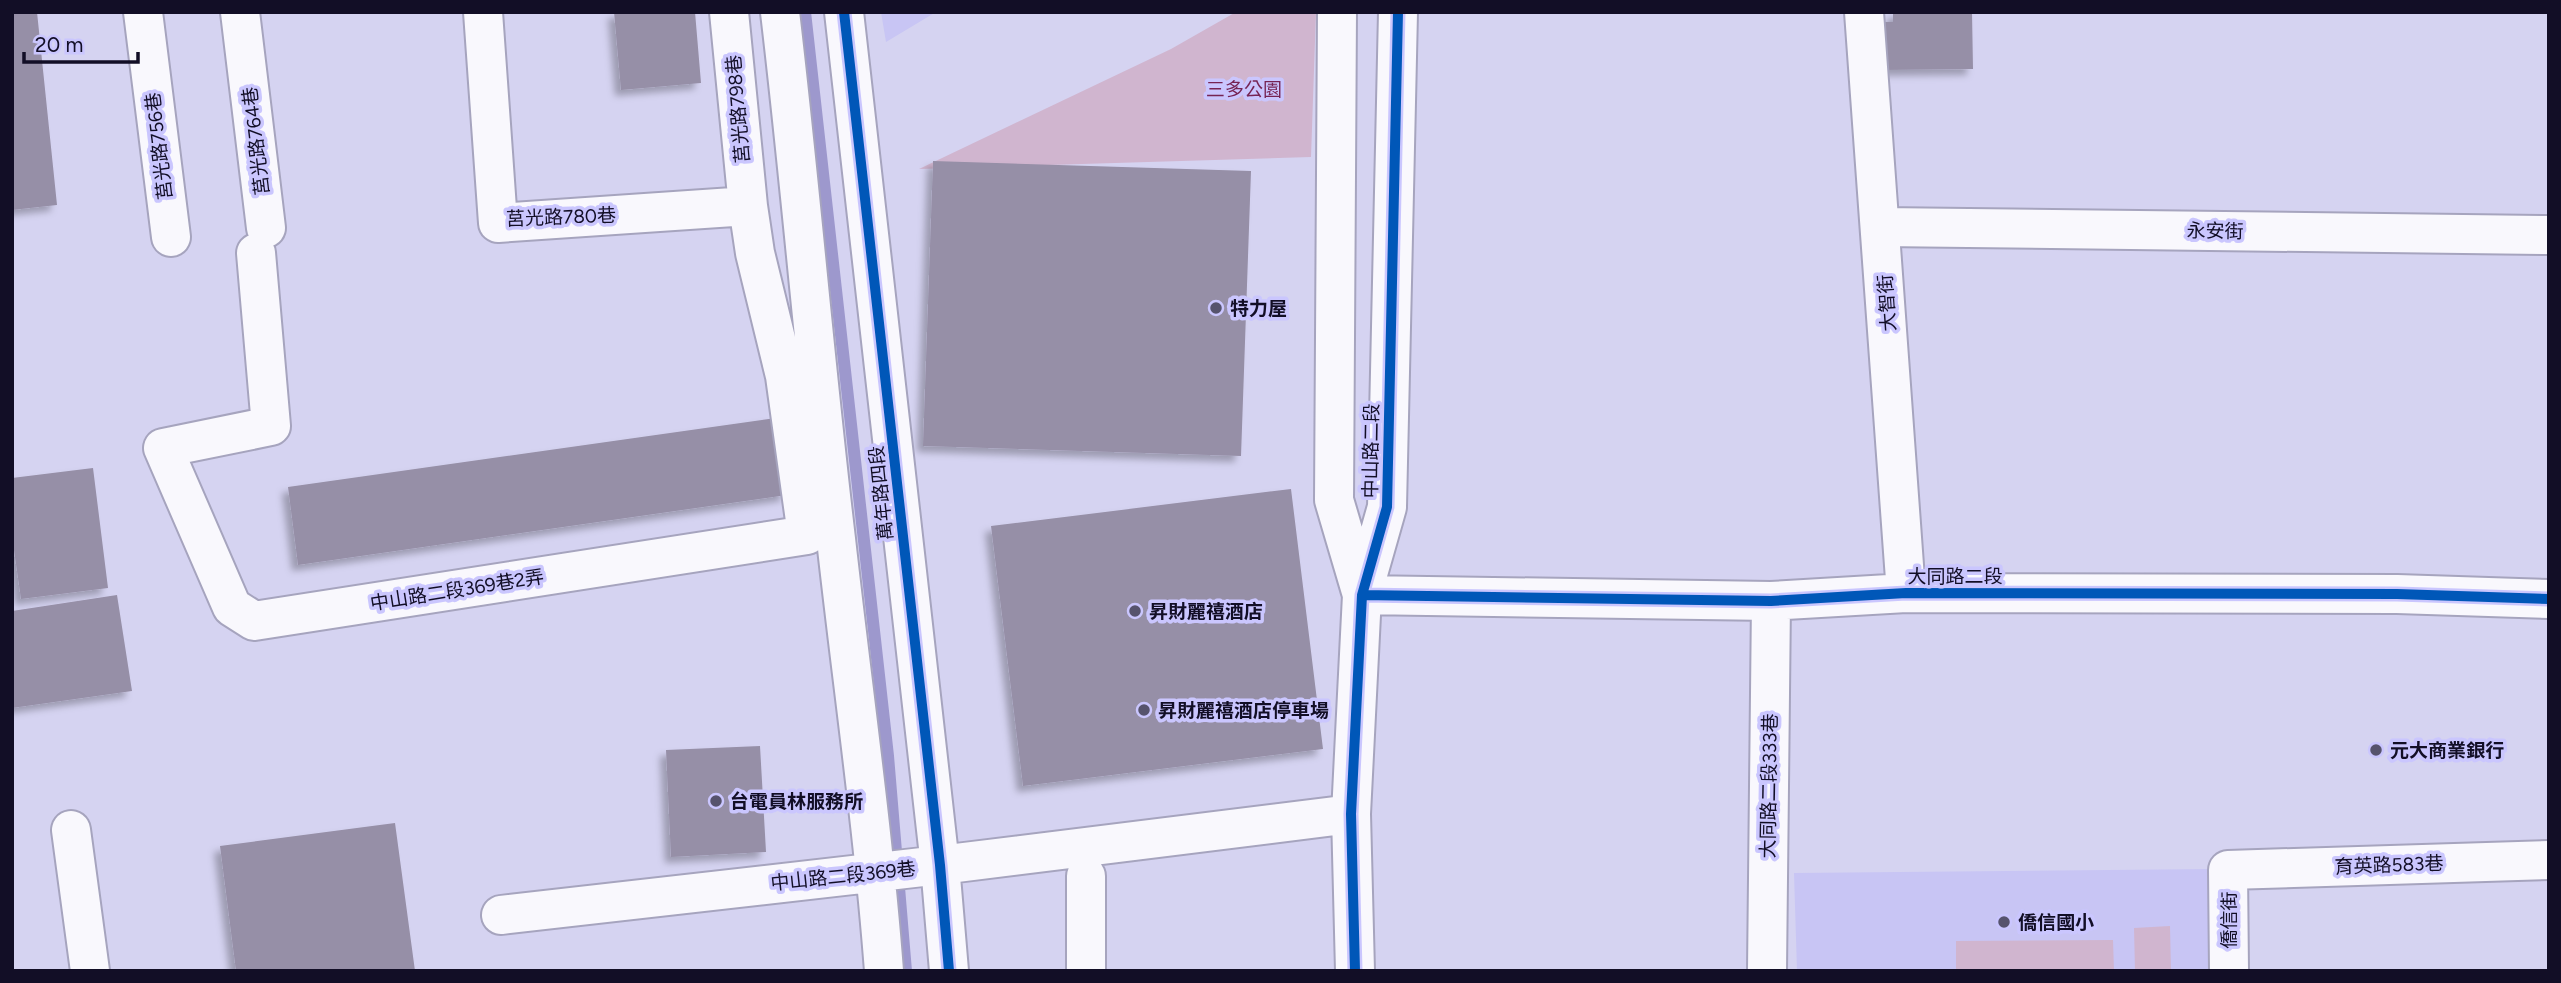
<svg xmlns="http://www.w3.org/2000/svg" width="2561" height="983" viewBox="0 0 2561 983" font-family="Figtree,'Noto Sans TC',sans-serif">
	<defs>
		<filter id="shadow"><feDropShadow dx="-6" dy="6" stdDeviation="3.5" flood-color="#0004"/></filter>
	</defs>
	<rect width="100%" height="100%" fill="#d5d3f1"/>
	<path fill="#c8c5f4" d="M881 12H936L886 42Z
		M2212 869 2214 971H1797L1794 873Z"/>
	<path fill="#d0b5cf" d="M1236 12H1316L1311 157 919 169 1171 49Z
		M2170 926 2171 971H2135L2134 928Z
		M2113 940 2114 971H1956V941Z"/>
	<g fill="none" stroke-linecap="round" stroke-linejoin="round">
		<path stroke="#9d98cd" stroke-width="12" d="M805 12 888 756 906 971"/>
	</g>
	<path fill="#968fa7" filter="url(#shadow)" d="M12 12H37L57 205 12 210Z
		M614 12H695L701 83 621 90Z
		M1893 12H1972L1973 69 1881 70V22H1893Z
		M933 161 1251 171 1241 456 923 446Z
		M776 418 787 495 298 565 288 487Z
		M93 468 108 588 21 599 12 536V478Z
		M1291 489 1323 749 1023 786 991 526Z
		M117 595 132 691 12 708V611Z
		M760 746 766 852 671 857 666 750Z
		M395 823 415 971H236L220 846Z"/>
	<g fill="none" stroke-linecap="round" stroke-linejoin="round">
		<g stroke="#a6a4be" stroke-width="42">
			<path id="minor" d="M143 12 171 237
				M240 12 266 228
				M483 12 498 223 748 206
				M780 12C801 188 815 364 836 539 852 683 873 826 884 971
				M844 12 940 865 949 971
				M1337 12 1334 500 1362 595
				M1864 12 1906 593
				M1881 227 2549 235
				M256 253 271 426 163 448 232 607 254 621 807 535 785 376 755 253 748 206 729 12
				M1362 595 1771 601 1906 593 2397 594 2549 599
				M71 830 90 971
				M501 915 940 865 1351 814
				M1086 971V876
				M1355 971 1351 814 1362 595 1387 507 1398 12
				M1767 971 1771 601
				M2229 971 2228 870 2549 860"/>
		</g>
		<use href="#minor" stroke="#f9f8fd" stroke-width="38"/>
		<g stroke="#cac6fe" stroke-width="15">
			<path id="cycleway" d="M844 12 940 865 949 971
				M1362 595 1771 601 1906 593 2397 594 2549 599
				M1355 971 1351 814 1362 595 1387 507 1398 12"/>
		</g>
		<use href="#cycleway" stroke="#0057b8" stroke-width="10"/>
	</g>
	<g fill="#56536d" stroke="#cac6fe" stroke-width="2.5">
		<circle cx="1216" cy="308" r="7"/>
		<circle cx="1135" cy="611" r="7"/>
		<circle cx="1144" cy="710" r="7"/>
		<circle cx="2376" cy="750" r="7"/>
		<circle cx="716" cy="801" r="7"/>
		<circle cx="2004" cy="922" r="7"/>
	</g>
	<g text-anchor="middle" dominant-baseline="central" stroke-width="7" stroke-linejoin="round" paint-order="stroke">
		<g font-size="19" fill="#762454" stroke="#cac6fe">
			<text x="1244" y="89">三多公園</text>
		</g>
		<g font-size="19" fill="#120e26" stroke="#cac6fe">
			<text transform="translate(738 109) rotate(-95)">莒光路798巷</text>
			<text transform="translate(256 141) rotate(-97)">莒光路764巷</text>
			<text transform="translate(159 146) rotate(-97)">莒光路756巷</text>
			<text transform="translate(561 217) rotate(-2)">莒光路780巷</text>
			<text transform="translate(2215 231) rotate(1)">永安街</text>
			<text transform="translate(1887 303) rotate(-94)">大智街</text>
			<text transform="translate(1371 451) rotate(-89)">中山路二段</text>
			<text transform="translate(881 493) rotate(-96)">萬年路四段</text>
			<text x="1955" y="576">大同路二段</text>
			<text transform="translate(457 590) rotate(-9)">中山路二段369巷2弄</text>
			<text transform="translate(1769 786) rotate(-89)">大同路二段333巷</text>
			<text transform="translate(2389 865) rotate(-2)">育英路583巷</text>
			<text transform="translate(843 876) rotate(-6)">中山路二段369巷</text>
			<text transform="translate(2229 920) rotate(-90)">僑信街</text>
		</g>
		<g font-size="19" font-weight="bold" fill="#120e26" stroke="#cac6fe" text-anchor="start">
			<text x="1230" y="308">特力屋</text>
			<text x="1149" y="611">昇財麗禧酒店</text>
			<text x="1158" y="710">昇財麗禧酒店停車場</text>
			<text x="2390" y="750">元大商業銀行</text>
			<text x="730" y="801">台電員林服務所</text>
			<text x="2018" y="922">僑信國小</text>
		</g>
	</g>
	<rect width="2561" height="983" fill="none" stroke="#120e26" stroke-width="28"/>
	<path d="M24 52v10h114v-10" fill="none" stroke="#120e26" stroke-width="3.5"/>
	<text x="35" y="52" font-size="21" fill="#120e26" stroke="#cac6fe" stroke-width="5" paint-order="stroke">20 m</text>
</svg>
